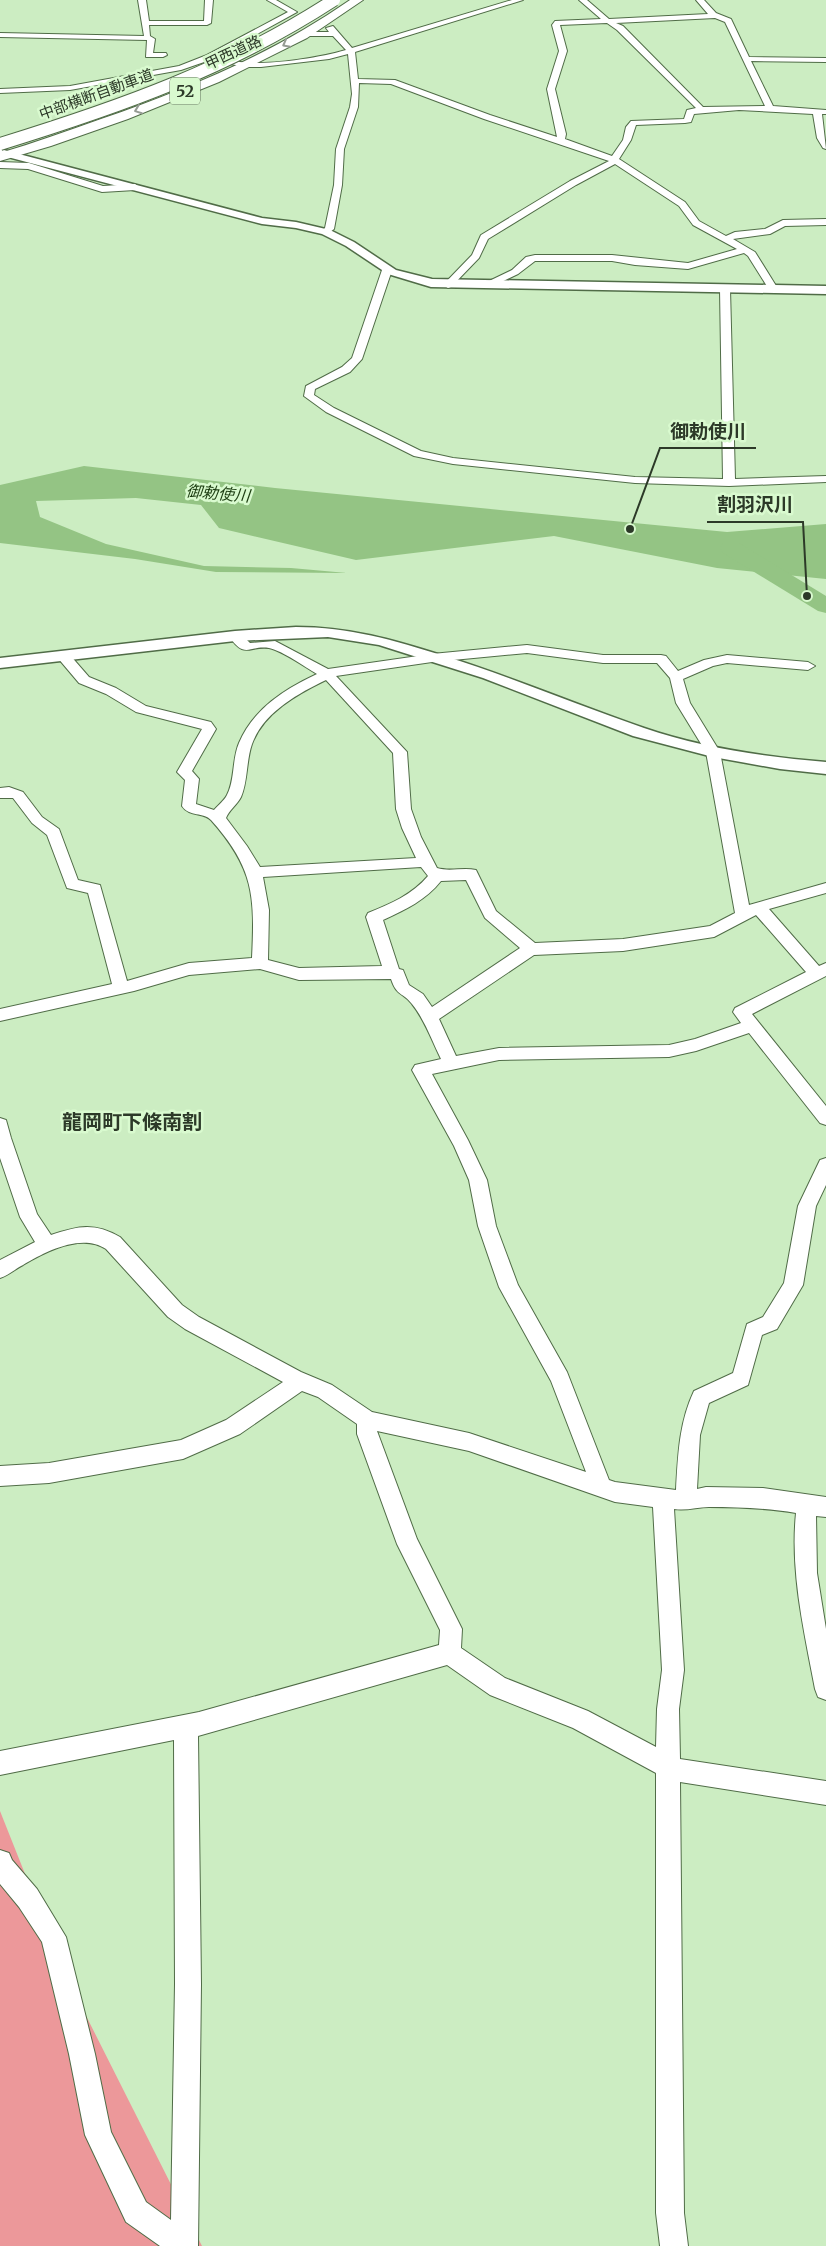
<svg xmlns="http://www.w3.org/2000/svg" width="826" height="2246" viewBox="0 0 826 2246" font-family="Merriweather,'Noto Sans JP',serif">
	<rect width="100%" height="100%" fill="#ccedc2"/>
	<path fill="#ec989a" d="M0 1811 64 1972 202 2246H0Z"/>
	<path fill="#94c484" d="M84 466 275 488 727 532 826 524V579L717 568 554 536 356 560 219 528 201 505 136 498 36 501 40 517 106 544 204 566 291 568 347 573 216 572 135 559 0 543V485Z"/>
	<g fill="none" stroke-linecap="round" stroke-linejoin="round">
		<path fill="#94c484" fill-rule="evenodd" d="M731 541 739 543 826 596V613L818 611 723 553 720 548 723 543Z"/>
		<g stroke="#506c47" stroke-width="2">
			<path id="minor" d="M138 0H146L149 21H204L205 0H213L211 23 207 25H149L150 36 155 39 153 53H166L167 55 163 57H146L147 40 0 37V33L144 36Z
				M267 0H276L297 12 217 56C227 59 237 62 248 63 275 64 319 58 346 50L333 36H306L302 34 303 32H329L326 28 333 26 352 48 512 0H523L355 52 358 79 395 80 490 115 557 137 547 89 559 51 552 25 555 21 601 19 579 0H587L609 19 708 14 696 0H704L716 13 731 19 749 57 826 58V62L751 61 773 106 826 110V114H822L826 149 823 148 817 138 813 114 739 110 694 114 691 122 685 123 636 125 631 140 619 159 685 202 699 221 726 236 735 232 765 229 783 220 826 219V225L785 226 770 234 733 239 755 252 778 289 773 292 770 291 748 256 744 253 688 269 635 265 612 261H535L518 274 491 287H485V283L512 270 526 257 535 255H612L688 263 737 249 693 225 679 206 615 164 576 185 488 239 479 258 451 287 448 288 443 285 472 255 481 235 570 181 609 161 484 119 391 84 359 83 358 107 344 149 342 185 334 229 326 235 321 232 325 228 334 185 336 149 350 107 352 94 348 54 329 59 261 67H246L210 60 181 70 70 90 0 93V89L70 86 179 66 207 55 288 12ZM715 18 725 22 765 106 703 107 623 26 616 23ZM607 23 617 30 696 108 687 110 684 119 631 121 626 127 623 140 612 156 565 139 566 134 555 89 567 51 560 25Z
				M0 162 29 163 103 186 135 184 139 187 135 190 102 192 28 169 0 168Z
				M387 267 392 270 362 359 350 372 315 389 314 395 334 408 421 451 453 458 635 477 723 479 720 289 725 286 730 289 735 479 826 476V482L729 486 635 483 453 464 414 456 326 412 304 396 306 386 342 367 352 358 382 270Z
				M235 632 240 633 250 643 275 641 328 669 432 654 527 645 603 655H661L666 656 678 671 704 660 727 655 808 662 815 666 808 670 727 663 713 666 683 679 690 703 720 752 749 905 826 883V893L769 909 819 966 826 963V976L752 1014 826 1106V1125L820 1123 749 1033 696 1051 669 1057 499 1060 432 1074 468 1140 487 1180 496 1226 518 1285 567 1372 609 1480 615 1482 676 1490C678 1455 679 1423 694 1391L733 1373 747 1324 763 1317 784 1283 798 1206 820 1160 826 1158V1185L816 1206 803 1285 777 1329 762 1335 748 1385 709 1403 700 1435 697 1489 706 1487 763 1488 826 1497V1517L816 1516 817 1573 826 1629V1700L818 1697 815 1689C804 1631 790 1572 796 1513 767 1508 738 1507 709 1507 697 1507 687 1511 674 1509L684 1670 679 1709 680 1759 826 1781V1805L680 1782 684 2213 688 2246H660L656 2213V1773L573 1728 490 1695 447 1665 198 1736 201 1984 198 2246H160L126 2222 85 2135 69 2054 42 1942 19 1907 0 1884V1850L9 1853 12 1860 37 1889 66 1937 95 2054 111 2132 146 2202 171 2220 175 1984 174 1740 0 1775V1751L199 1712 439 1645 440 1630 397 1544 357 1434V1424L318 1397 302 1391 240 1434 183 1459 49 1483 0 1486V1466L49 1463 181 1440 226 1420 283 1382 185 1329 168 1317 106 1249C82 1233 46 1251 23 1265 15 1269 9 1275 0 1278V1260L35 1242 20 1217 0 1158V1118L6 1120 11 1138 37 1214 51 1235C78 1226 94 1222 120 1237L182 1305 199 1317 301 1372 332 1385 372 1412 469 1433 586 1472 551 1381 499 1287 478 1226 469 1180 454 1146 412 1070 415 1065 441 1059C432 1041 425 1020 412 1004 403 992 397 997 391 979L299 980 260 969 189 975 134 991 0 1021V1009L112 984 88 893 67 888 47 835 32 823 13 798H0V788L9 787 23 792 42 817 59 829 78 880 100 885 127 981 189 963 252 958C255 896 254 868 211 820 204 812 189 817 182 806L185 780 177 772 202 729 136 712 106 694 79 683 57 657 59 654H69L89 677 116 688 146 706 211 722 216 729 192 771 199 779 196 804 214 810C218 805 224 801 227 795 235 780 232 759 239 743 253 709 285 689 317 674 305 667 283 651 269 648 249 645 245 660 229 636ZM527 653 603 663H657L670 678 676 703 706 752 735 913 710 926 623 939 535 943 496 911 476 870C463 867 450 872 437 868L421 837 411 809 407 752 336 676 432 662ZM326 680 393 753 396 809 402 828 416 858 260 867 247 846 226 818C229 810 237 805 241 797 248 781 246 761 252 744 263 713 297 694 326 680ZM421 867 428 876C412 895 390 904 368 913L366 917 382 966 299 968 268 960 269 910 263 877ZM466 880 485 918 520 948 432 1007 423 994 409 985 403 970 399 969 383 920C405 910 426 900 441 881ZM756 915 806 972 735 1008 733 1012 741 1023 695 1039 669 1045 499 1048 456 1056 439 1019 534 955 623 951 714 937ZM377 1431 469 1451 615 1502 653 1507 662 1670 657 1709 656 1747 588 1711 505 1678 461 1648 462 1629 417 1539Z"/>
		</g>
		<g stroke="#506c47" stroke-width="3">
			<path id="tertiary" d="M0 149 262 218 296 222 330 230 354 242 396 270 432 279 826 286V294L431 287 388 274 346 246 322 234 296 228 262 224 0 155Z
				M296 627C349 627 394 640 444 656 512 677 577 705 644 728 702 748 765 757 826 762V774L780 769 713 757 633 736 483 678 379 645 328 637 235 641 0 668V658L235 631Z"/>
		</g>
		<g stroke="#506c47" stroke-width="2">
			<path id="trunk" d="M350 0H363L307 38 219 82 128 119 51 146 0 161V153C34 143 67 131 101 119 188 89 274 53 350 0Z"/>
		</g>
		<use href="#minor" fill="#fff" fill-rule="evenodd"/>
		<use href="#tertiary" fill="#fff" fill-rule="evenodd"/>
		<use href="#trunk" fill="#fff" fill-rule="evenodd"/>
		<g stroke="#506c47" stroke-width="14" stroke-linecap="butt">
			<path id="motorway-bridge" d="M0 144C120 107 228 69 334 0"/>
		</g>
		<use href="#motorway-bridge" stroke="#fff" stroke-width="12"/>
	</g>
	<defs><path id="oneway-chevron" d="M-2-3.5L2.5 0L-2 3.5" fill="none" stroke-width="1.6" stroke-linecap="round" stroke-linejoin="round" transform="scale(1.25)"/></defs>
	<g stroke="#969c94">
		<use href="#oneway-chevron" transform="translate(286 44) rotate(152)"/>
		<use href="#oneway-chevron" transform="translate(138 110) rotate(159)"/>
	</g>
	<g text-anchor="middle" dominant-baseline="central" stroke-width="5" stroke-linejoin="round" paint-order="stroke">
		<g font-size="15" fill="#2c3928" stroke="#d9facf">
			<text transform="translate(233 52) rotate(-25)">甲西道路</text>
			<text transform="translate(96 94) rotate(-20)">中部横断自動車道</text>
		</g>
		<rect fill="#d9facf" stroke="#60735a" stroke-width="1" x="170" y="77.5" width="30" height="27" rx="4"/>
		<g font-size="16" font-weight="bold" fill="#2c3928">
			<text x="185" y="91">52</text>
		</g>
		<g font-size="16" font-style="italic" fill="#1c3c11" stroke="#d9facf">
			<text transform="translate(218 493) rotate(5)">御勅使川</text>
		</g>
		<g font-size="20" font-weight="bold" fill="#2c3928" stroke="#d9facf">
			<text x="132" y="1121">龍岡町下條南割</text>
		</g>
	</g>
	<path fill="none" stroke="#2c3928" stroke-width="2" d="M630 529L660 448H756M807 596L803 522H707"/>
	<g fill="#2c3928" stroke="#d9facf" stroke-width="2">
		<circle cx="630" cy="529" r="5"/>
		<circle cx="807" cy="596" r="5"/>
	</g>
	<g font-size="19" text-anchor="middle" font-weight="bold" fill="#2c3928" stroke="#d9facf" stroke-width="5" stroke-linejoin="round" paint-order="stroke">
		<text x="708" y="438">御勅使川</text>
		<text x="755" y="511">割羽沢川</text>
	</g>
</svg>
